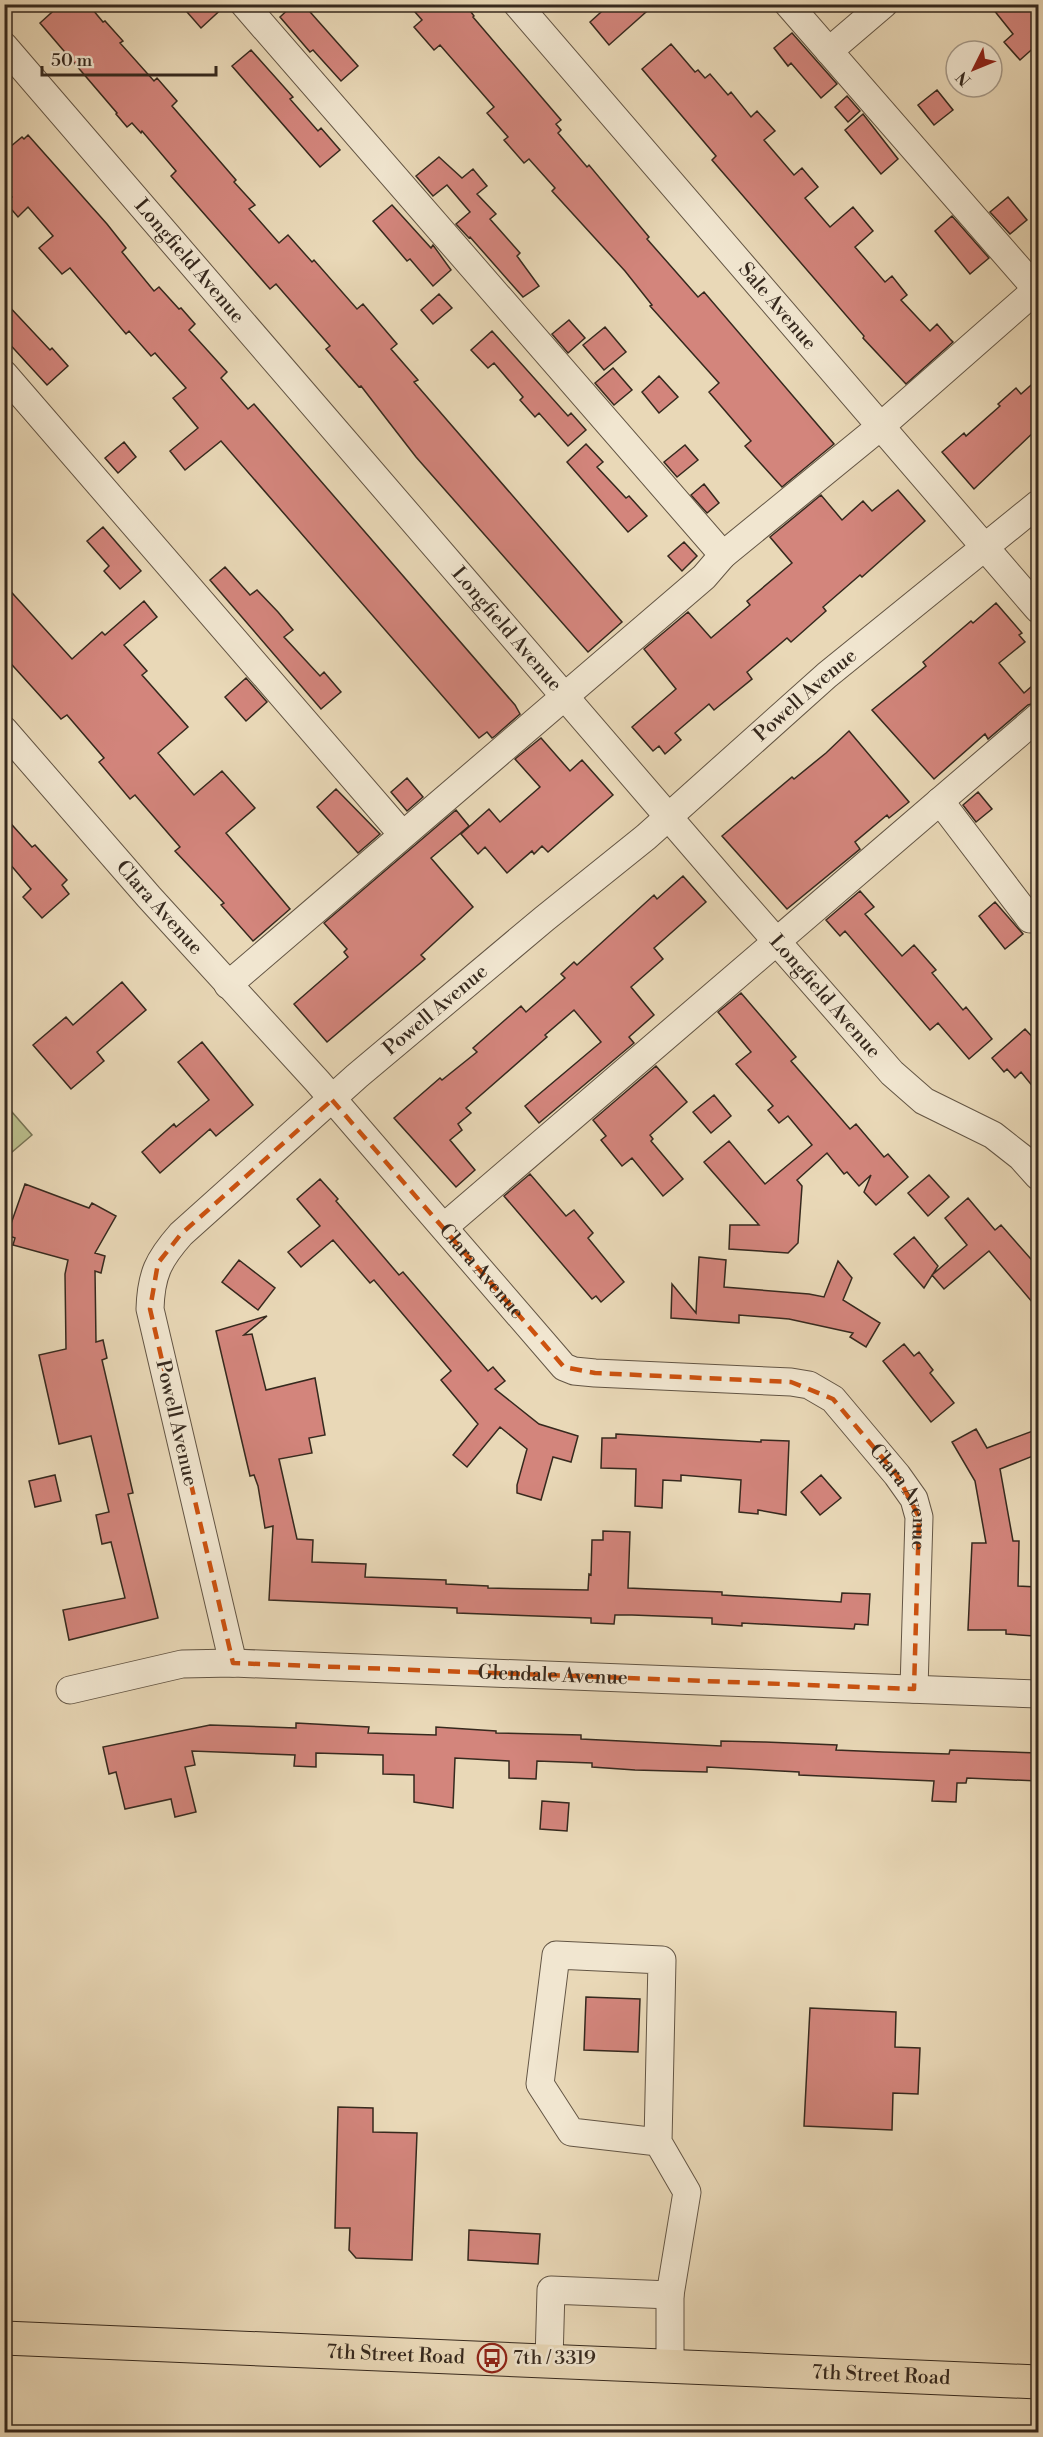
<svg xmlns="http://www.w3.org/2000/svg" width="1043" height="2437" viewBox="0 0 1043 2437" font-family="'Libre Bodoni',serif">
	<rect width="100%" height="100%" fill="#e9d8b7"/>
	<filter id="stains"><feTurbulence type="fractalNoise" baseFrequency=".00333" numOctaves="4"/><feColorMatrix values="0 0 0 0 .2 0 0 0 0 .09 0 0 0 0 .02 0 0 0 .5 -.17"/></filter>
	<radialGradient id="worn" r=".72"><stop offset=".6" stop-color="#630" stop-opacity="0"/><stop offset="1" stop-color="#630" stop-opacity=".3"/></radialGradient>
	<path fill="#babe8c" stroke="#787455" stroke-width="1.5" d="M5 1104 32 1135 5 1158H4Z"/>
	<path fill="#d3857c" stroke="#36291e" stroke-width="1.5" d="M61 4H88L103 22 105 21 123 41 120 43 154 81 157 78 177 101 172 106 236 180 234 182 255 205 249 209 279 243 288 235 312 262 314 260 357 309 363 304 397 344 391 349 418 380 414 382 622 622 588 652 416 457 361 386 359 387 326 349 330 346 276 284 270 289 171 176 176 171 142 131 141 133 132 123 127 127 116 114 117 113 40 23Z
		M180 4H227L201 28Z
		M294 4H303L358 66 341 81 313 50 310 52 280 17Z
		M408 4H465L474 16 473 17 561 120 556 124 561 130 558 133 587 167 589 165 649 237 647 239 698 297 704 292 834 444 782 487 745 446 751 441 709 392 719 383 650 306 652 305 625 271 552 191 555 188 529 159 524 163 504 140 508 137 487 113 494 107 440 45 434 50 414 27 422 20Z
		M610 4H655L609 45 590 22Z
		M989 4H1038V44L1020 60 1004 42 1013 34Z
		M792 33 837 84 821 98 791 63 788 66 774 48Z
		M671 44 695 72 698 70 705 78 710 74 728 95 731 92 751 117 757 111 775 131 764 140 794 175 802 168 818 187 805 198 830 227 853 207 873 231 855 247 885 282 892 276 907 295 901 300 930 331 937 324 950 339 953 342 906 384 863 338 864 336 712 160 716 156 642 69Z
		M251 50 293 97 290 99 318 131 321 128 340 150 320 167 232 66Z
		M937 90 953 110 934 125 918 105Z
		M847 96 860 111 848 122 835 107Z
		M863 114 898 159 881 174 845 130Z
		M28 135 107 224 126 248 122 252 154 291 159 287 179 309 181 308 195 324 189 330 227 372 221 378 248 409 254 404 515 705 520 714 495 736 492 738 487 732 479 738 221 441 185 470 170 451 198 428 173 398 186 388 155 353 151 356 129 331 126 334 70 268 62 274 39 248 53 236 28 207 18 217 6 203 12 197 4 188V152L22 137 24 139Z
		M439 157 462 178 473 169 487 186 477 194 496 214 490 219 520 253 517 256 539 286 523 297 470 237 469 238 456 224 470 212 447 185 433 196 416 176Z
		M1008 197 1027 220 1010 234 990 212Z
		M392 205 431 248 433 245 451 270 433 286 410 259 407 261 373 221Z
		M952 216 989 258 970 274 935 231Z
		M439 294 452 308 433 324 421 310Z
		M4 301 50 350 52 348 68 366 47 385 4 338Z
		M569 320 585 338 568 353 552 334Z
		M605 327 626 352 604 370 583 345Z
		M492 331 568 416 571 413 586 430 568 446 539 413 535 417 520 400 523 397 494 363 488 368 471 350Z
		M613 368 632 390 614 405 595 383Z
		M659 376 678 397 659 413 642 392Z
		M1038 379V428L974 489 942 452 964 433 966 436 1000 406 998 404 1016 388 1021 394Z
		M124 442 136 457 118 473 105 458Z
		M586 444 603 462 597 467 626 498 629 496 647 516 628 532 567 462Z
		M685 445 698 460 677 477 664 462Z
		M704 484 719 503 707 513 691 495Z
		M898 490 925 521 862 577 860 575 823 607 826 611 791 642 787 638 747 672 752 679 714 710 709 704 675 733 681 740 665 754 659 746 653 751 632 727 676 689 644 649 688 612 711 638 750 605 747 601 792 563 770 537 821 495 842 520 863 501 872 511Z
		M103 527 141 571 120 589 104 571 109 566 87 541Z
		M684 542 697 556 682 571 668 556Z
		M225 567 250 595 257 590 278 612 293 630 284 637 320 676 324 672 341 692 321 709 210 580Z
		M4 584 72 659 102 632 105 635 144 601 157 617 124 645 147 671 142 675 188 727 158 753 194 795 222 771 255 808 226 833 290 909 253 941 221 905 224 903 175 851 180 847 135 795 130 799 99 762 104 758 67 715 61 719 4 656Z
		M996 603 1022 633 1019 635 1025 642 999 663 1024 693 1038 681V702L1028 705 988 739 985 734 934 779 872 710 926 666 923 662 971 621 973 623Z
		M246 678 267 702 246 721 225 697Z
		M849 731 909 802 889 818 887 815 855 842 860 849 787 909 722 836 792 777 794 779 826 753Z
		M541 738 570 771 582 760 613 795 548 852 542 846 534 854 532 851 507 873 485 847 478 854 461 834 489 809 500 822 540 787 515 759Z
		M407 778 423 797 407 811 391 792Z
		M336 789 380 834 358 853 317 807Z
		M978 792 992 809 976 822 963 805Z
		M456 810 469 826 431 858 473 907 421 955 425 959 327 1042 294 1004 348 957 344 952 347 949 324 923Z
		M4 816 32 847 35 845 67 880 62 885 69 894 42 918 23 897 31 889 4 857Z
		M683 876 706 902 654 948 663 959 631 987 654 1015 629 1037 634 1043 539 1123 525 1106 601 1042 574 1010 545 1035 547 1037 466 1108 471 1113 458 1124 462 1130 450 1140 475 1170 456 1187 394 1118 440 1078 442 1080 477 1052 473 1048 521 1006 526 1012 565 978 561 974 574 962 577 965 654 895 657 899Z
		M860 891 874 907 865 914 902 956 914 945 936 970 932 973 963 1010 966 1007 992 1039 969 1059 938 1023 930 1030 845 931 840 936 826 920Z
		M995 902 1023 934 1005 949 979 916Z
		M122 982 146 1010 97 1052 104 1061 71 1089 33 1045 66 1017 73 1025Z
		M741 993 796 1057 791 1061 850 1129 856 1124 884 1157 888 1154 908 1177 876 1205 864 1192 871 1175 859 1186 847 1172 844 1174 827 1153 797 1180 802 1186 798 1243 788 1253 729 1249 730 1225H759L704 1162 729 1141 765 1184 812 1145 788 1116 779 1123 768 1110 773 1106 736 1064 751 1052 718 1012Z
		M1025 1029 1038 1043V1093L1021 1072 1015 1078 1007 1069 1004 1072 992 1058Z
		M202 1042 253 1105 216 1136 210 1129 160 1173 142 1152 174 1124 176 1127 209 1100 178 1062Z
		M656 1066 687 1102 650 1135 653 1139 651 1141 683 1179 663 1196 632 1158 622 1166 601 1140 606 1136 593 1120Z
		M714 1095 731 1116 711 1133 693 1112Z
		M530 1174 566 1216 574 1210 593 1233 588 1238 624 1282 601 1302 596 1296 592 1299 504 1196Z
		M929 1175 949 1197 928 1216 908 1193Z
		M320 1179 338 1199 336 1201 399 1275 403 1272 488 1371 493 1367 505 1381 495 1389 539 1424 578 1436 571 1462 553 1457 541 1500 517 1493V1485L527 1449 500 1427 467 1467 453 1455 478 1424 441 1380 451 1371 374 1280 370 1283 333 1240 301 1267 288 1252 320 1226 297 1199Z
		M25 1184 89 1208 92 1203 116 1216 95 1253 105 1256 101 1273 95 1271 96 1342 103 1340 107 1358 102 1360 133 1493 128 1494 158 1618 69 1640 63 1610 125 1598 111 1542 102 1544 96 1515 109 1512 91 1436 59 1444 39 1355 66 1349 65 1274 68 1260 13 1245 15 1238 7 1235Z
		M968 1198 995 1230 1001 1225 1038 1267V1309L989 1251 944 1289 932 1275 967 1245 945 1218Z
		M914 1237 938 1266 924 1288 894 1254Z
		M699 1257 726 1260 724 1287 809 1294 824 1297 838 1261 852 1278 843 1300 880 1323 866 1347 850 1337 853 1333 789 1319 739 1315V1323L671 1318 672 1284 696 1313Z
		M239 1260 275 1288 258 1310 222 1282Z
		M267 1316 244 1335 252 1334 266 1390 315 1378 325 1435 309 1438 312 1453 279 1459 297 1539 313 1540 312 1562 366 1564 365 1577 446 1580V1584L488 1586V1588L588 1590 589 1574 591 1575 592 1540H603V1531L630 1532 628 1588 722 1592V1595L841 1602 842 1593 870 1594 868 1625 855 1624 854 1629 742 1623V1626L712 1624V1618L632 1615H615L614 1624 591 1623V1618L457 1613V1608L269 1600 273 1526 265 1528 258 1486 254 1475 250 1476 216 1331Z
		M904 1344 914 1356 919 1352 933 1370 930 1373 954 1403 931 1422 883 1361Z
		M976 1429 987 1448 1038 1429V1454L1000 1469 1013 1541H1019L1018 1586 1037 1587 1034 1636 1006 1634V1630H968L972 1543H986L975 1481 952 1442Z
		M616 1434 761 1442V1440L789 1441 786 1515 758 1510V1514L739 1512 741 1480 681 1475V1481L663 1480 662 1508 635 1506 636 1469 601 1468 602 1438H616Z
		M55 1475 61 1501 35 1507 29 1481Z
		M821 1475 841 1498 820 1515 801 1492Z
		M296 1723 369 1727 368 1733 436 1735V1727L496 1731V1733L581 1735V1739L721 1746V1741L765 1742 837 1745 836 1750 883 1752 949 1754 950 1750 1038 1753V1781L967 1778 966 1783H957L956 1802 932 1801 934 1781 799 1775V1772L707 1767V1772L635 1770 592 1767V1763L537 1761 536 1779 509 1778V1761L455 1758 453 1808 414 1802V1775L383 1774V1755L316 1753V1767L294 1766 295 1755 192 1751 195 1765 185 1767 196 1812 175 1817 171 1799 125 1809 116 1772 109 1774 103 1747 210 1725 296 1728Z
		M542 1801 569 1803 567 1831 540 1829Z
		M586 1997 640 1999 638 2052 584 2050Z
		M810 2008 896 2012 895 2047 920 2048 918 2094 893 2093 892 2130 804 2126Z
		M338 2107 373 2108V2132L417 2133 412 2260 356 2258 349 2250 350 2228H335Z
		M469 2230 540 2234 538 2264 468 2260Z"/>
	<g fill="none" stroke-linecap="round" stroke-linejoin="round">
		<g stroke="#635544" stroke-width="29">
			<g id="minor">
				<path d="M244 4 723 555"/>
				<path id="s1" d="M517 4 1038 609"/>
				<path d="M788 4 1038 291"/>
				<path id="s2" d="M4 46 728 886 892 1073 924 1101 993 1135 1021 1157 1038 1176"/>
				<path d="M829 51 884 4"/>
				<path d="M4 374 402 834"/>
				<path id="s3" d="M4 730 149 897 317 1081 564 1367 574 1371 595 1373 791 1382 809 1385 833 1399 897 1475 914 1499 919 1517 914 1689"/>
				<path d="M940 801 1030 919"/>
				<path d="M228 985 704 577 723 555 881 426 1037 289"/>
				<path d="M444 1227 1038 717"/>
				<path id="s4" d="M233 1663 150 1309C151 1275 158 1260 181 1234L357 1076 544 919 646 837 827 675 1038 504"/>
				<path id="s5" d="M70 1690 182 1664 233 1663 1038 1694"/>
				<path d="M658 2142 571 2132 540 2084 556 1955 662 1960 658 2142 687 2192 670 2295"/>
				<path d="M549 2360 551 2290 670 2295V2366"/>
			</g>
		</g>
		<g stroke="#36291e" stroke-width="35">
			<g id="major">
				<path id="s6" d="M4 2338 1038 2382"/>
			</g>
		</g>
		<use href="#minor" stroke="#f1e6d0" stroke-width="27"/>
		<use href="#major" stroke="#e9d8b7" stroke-width="33"/>
	</g>
	<path fill="none" stroke="#cd520f" stroke-width="4.5" stroke-dasharray="12 8" stroke-linejoin="round" d="M332 1100 564 1367 595 1373 791 1382 833 1399 897 1475 919 1517 914 1689 233 1663 150 1309 158 1263 181 1234Z"/>
	<defs>
		<g id="bus-ring" transform="scale(1.5)"><circle r="9.5" fill="#f1e6d0" stroke="#8f2418" stroke-width="1.5"/><path d="M-5-6H5V4H4V6H2V4H-2V6H-4V4H-5ZM-3.5-4V0h7V-4ZM-3.5 1.2v1.5H-2V1.2ZM2 1.2v1.5H3.5V1.2Z" fill="#8f2418"/></g>
	</defs>
	<g fill-rule="evenodd">
		<use href="#bus-ring" x="492" y="2358"/>
	</g>
	<g text-anchor="middle" dominant-baseline="central" stroke-width="5" stroke-linejoin="round" paint-order="stroke">
		<g font-size="20" fill="#36291e" stroke="#f1e6d0">
			<text stroke="none"><textPath href="#s2" startOffset="284">Longfield Avenue</textPath></text>
			<text stroke="none"><textPath href="#s1" startOffset="399">Sale Avenue</textPath></text>
			<text stroke="none"><textPath href="#s2" startOffset="770">Longfield Avenue</textPath></text>
			<text stroke="none"><textPath href="#s4" startOffset="1272">Powell Avenue</textPath></text>
			<text stroke="none"><textPath href="#s3" startOffset="236">Clara Avenue</textPath></text>
			<text stroke="none"><textPath href="#s2" startOffset="1256">Longfield Avenue</textPath></text>
			<text stroke="none"><textPath href="#s4" startOffset="786">Powell Avenue</textPath></text>
			<text stroke="none"><textPath href="#s3" startOffset="722">Clara Avenue</textPath></text>
			<text transform="translate(176 1423) rotate(77)">Powell Avenue</text>
			<text stroke="none"><textPath href="#s3" startOffset="1244">Clara Avenue</textPath></text>
			<text stroke="none"><textPath href="#s5" startOffset="486">Glendale Avenue</textPath></text>
			<text stroke="none"><textPath href="#s6" startOffset="392">7th Street Road</textPath></text>
			<text stroke="none"><textPath href="#s6" startOffset="878">7th Street Road</textPath></text>
		</g>
		<g font-size="20" fill="#36291e" stroke="#f1e6d0" text-anchor="start">
			<text x="513" y="2358">7th / 3319</text>
		</g>
	</g>
	<rect width="1043" height="2437" fill="none" stroke="#e9d8b7" stroke-width="24"/>
	<rect x="6" y="6" width="1031" height="2425" fill="none" stroke="#36291e" stroke-width="3"/>
	<rect x="12" y="12" width="1019" height="2413" fill="none" stroke="#36291e" stroke-width="1.5"/>
	<g transform="translate(974 69) rotate(227)"><circle r="28" fill="#f1e6d0" stroke="#a69a89" stroke-width="1.5"/>
	<path d="M0-4.5L10 22L0 15L-10 22Z" fill="#8f2418"/>
	<text y="-9" font-size="16" font-weight="bold" text-anchor="middle" fill="#36291e">N</text>
	</g>
	<path d="M42 66v9h174v-9" fill="none" stroke="#36291e" stroke-width="3"/>
	<text x="51" y="66" font-size="18" fill="#36291e" stroke="#f1e6d0" stroke-width="4.5" paint-order="stroke">50 m</text>
	<rect width="100%" height="100%" filter="url(#stains)"/>
	<rect width="100%" height="100%" fill="url(#worn)"/>
</svg>
